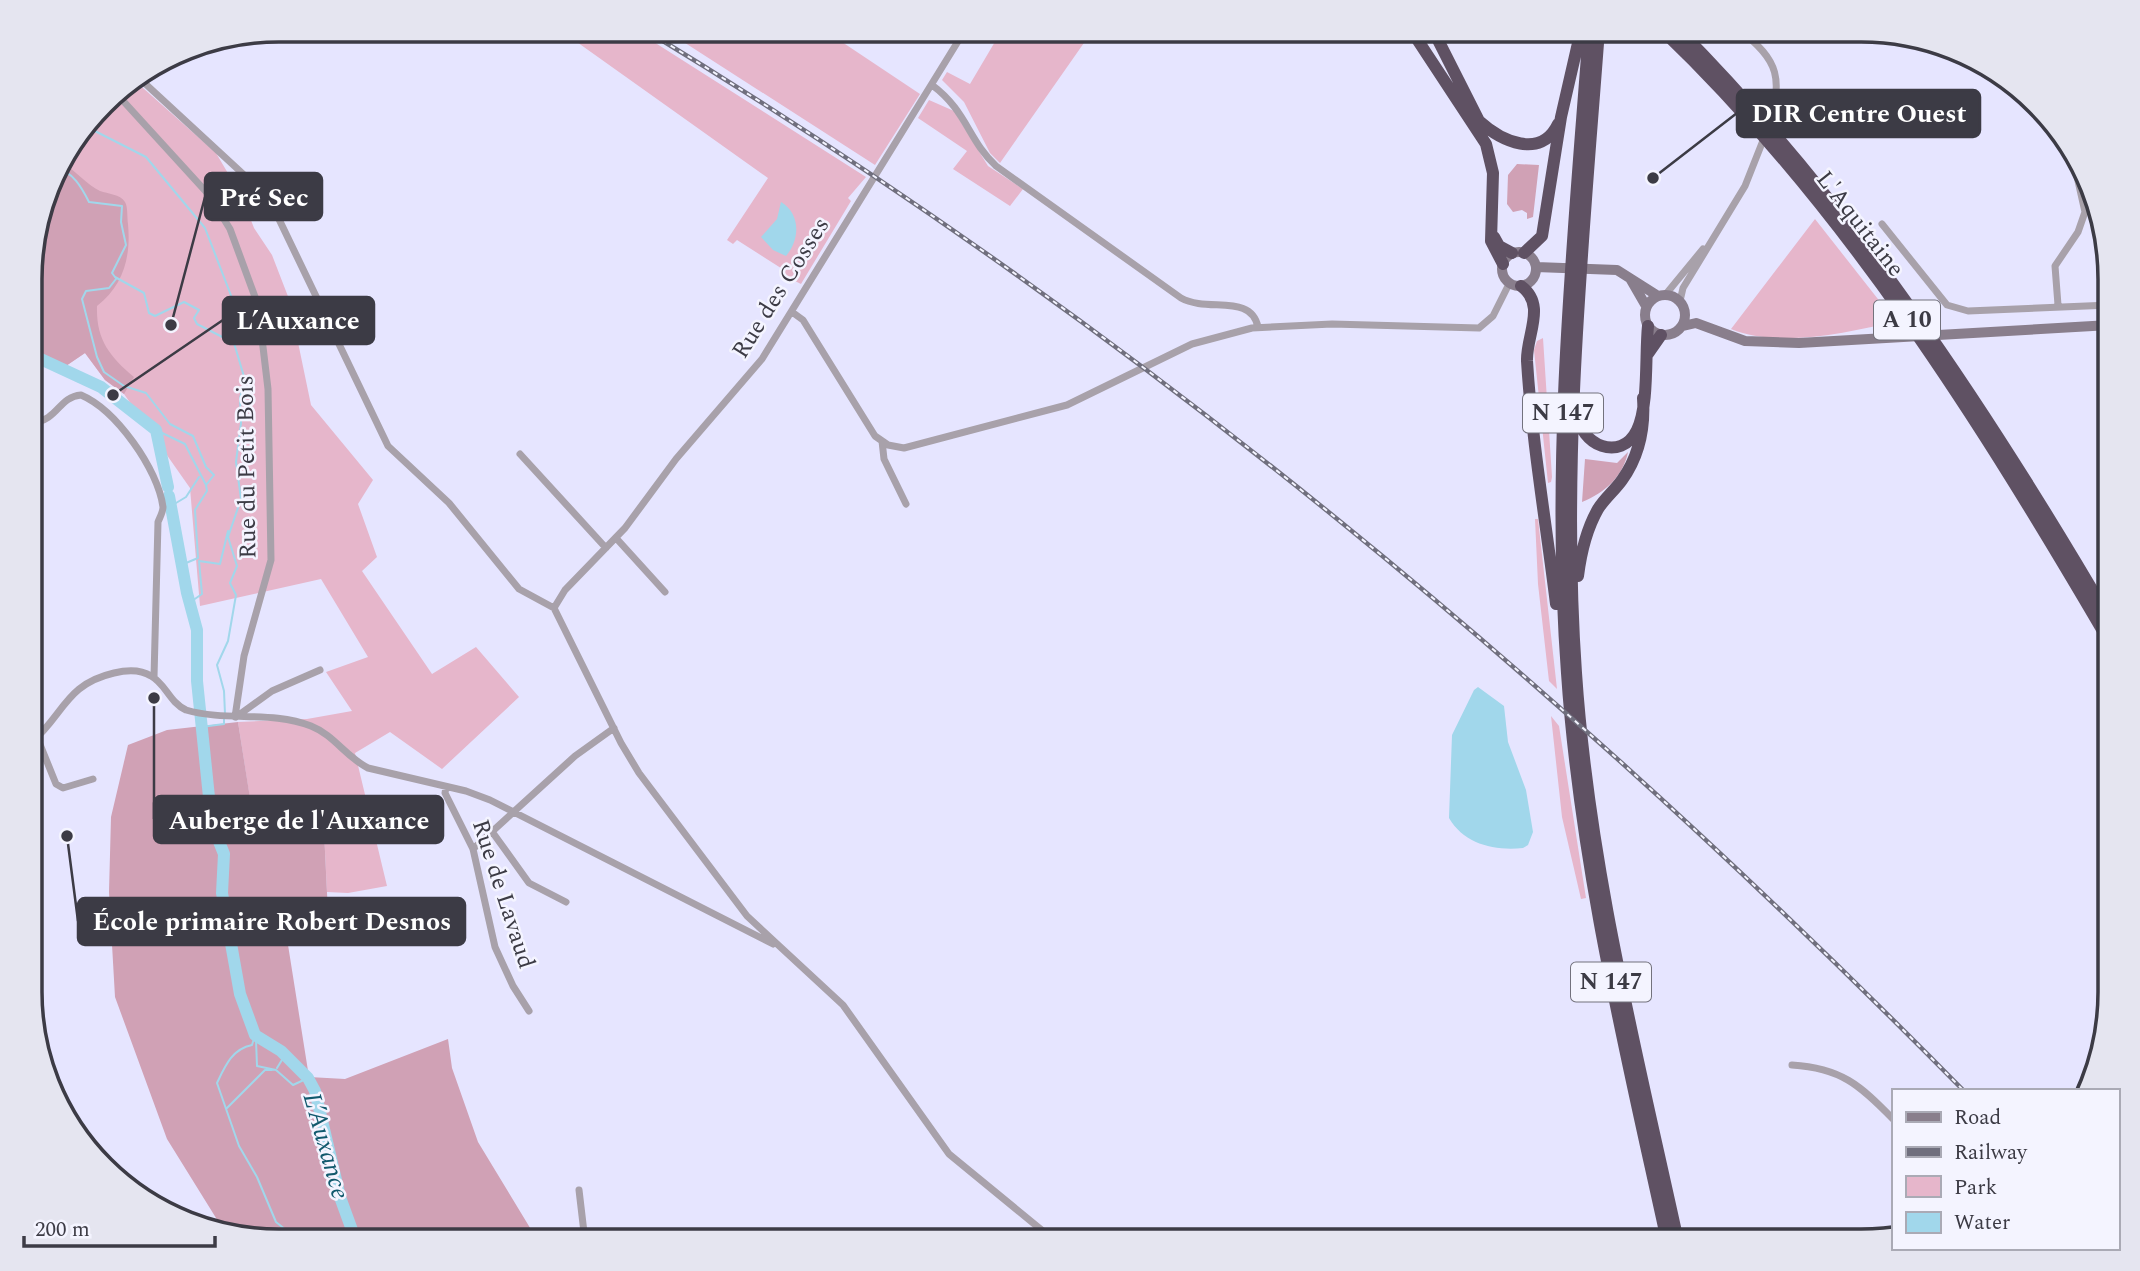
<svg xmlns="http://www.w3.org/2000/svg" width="2140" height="1271" viewBox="0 0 2140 1271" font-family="Spectral,serif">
	<rect width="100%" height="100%" fill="#e6e5ff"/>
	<path fill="#e6b6cb" d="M560 30H635L866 177 848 198 851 201 801 284 783 275 784 270 737 240 733 244 727 240 768 178Z
		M665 30H848L842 42 920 94 875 165Z
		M991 30H1093L1000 163 990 153 964 102 942 80 947 72 970 84 999 35Z
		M134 80 216 153 242 197 254 228 272 255 289 299 311 405 373 480 358 504 377 557 362 571 432 674 476 647 519 697 442 769 390 732 355 753 387 886 348 893 327 892 324 831 250 799 238 722 307 719 352 711 326 672 368 657 321 579 200 606 190 488 124 394 105 380 85 353 60 370 32 363V247L56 169 114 92Z
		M929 100 954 111 988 166 1023 189 1010 206 953 169 967 151 918 118Z
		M1815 219 1896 322C1846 332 1781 349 1731 329Z
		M1543 338 1552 477 1551 482 1548 483 1534 350 1537 341Z
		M1535 519H1538L1557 689 1549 681 1538 584Z
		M1551 716 1559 726 1586 898 1581 899 1562 817Z"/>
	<path fill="#d0a1b5" d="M65 164C76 172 88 185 100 191 108 194 120 194 125 202 128 207 127 217 128 224 131 256 124 285 97 306 96 339 109 356 134 377L124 394 105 380 85 353 60 370 32 363V247L56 169Z
		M1517 164 1539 165 1533 217 1527 219V213L1522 210 1513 212 1507 204 1508 175Z
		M1628 452C1623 476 1605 493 1582 502L1585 459 1617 463Z
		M238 722 250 798 324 831 328 913 285 926 309 1077 345 1079 448 1039 452 1068 478 1142 538 1241H279L221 1226 167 1139 115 997 109 892 111 817 128 745 167 730Z"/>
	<path fill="#a1d7eb" d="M781 202C801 214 800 240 786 256L773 250 761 237 777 219Z
		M1478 687 1504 706 1508 742 1526 790 1533 832 1528 845 1523 848C1494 851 1464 844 1449 818L1452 735 1474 690Z"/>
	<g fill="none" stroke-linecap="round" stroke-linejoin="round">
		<path stroke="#a1d7eb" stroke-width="2" d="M87 127 146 157 205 228 232 298 234 342
			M56 169C72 170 82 188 89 202L122 206 121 222 126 245 112 273 115 277 144 293 149 313 155 316 184 302 199 310 194 318 197 324 234 343 245 380 240 398 241 423 236 462 241 499 228 537 237 566 230 583 236 595 228 641 217 665 224 691 225 714
			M116 279 109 288 86 291 82 299 97 357 104 372 124 386 146 393 170 424 193 436 206 467 214 475 206 485
			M156 430 185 444 206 485 207 491 195 510 198 558 186 563 184 568
			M171 506 186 497 199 477
			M199 561 220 564 228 531
			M189 603 202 594 199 561
			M201 727 224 724V719
			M255 1035 252 1045C232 1049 225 1066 217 1083L239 1146 257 1177 276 1222 291 1234H298L300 1241
			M256 1040 257 1066 276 1070 293 1085 308 1078
			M277 1068 285 1055
			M227 1108 265 1070H272"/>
		<path stroke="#a1d7eb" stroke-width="12" d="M32 355 101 387 156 430 168 487
			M169 496 187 593 197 630V681L209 797 212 824 224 854 222 893 240 994 255 1035 281 1051 308 1078 315 1091 340 1197 356 1241"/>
		<path stroke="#a8a1aa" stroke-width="7" d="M1739 30C1780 60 1783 80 1768 127
			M138 77 255 185 276 213 388 446 449 503 519 589 554 608
			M932 85C967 111 968 140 996 166L1181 298C1208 313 1251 293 1258 327
			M115 92 209 195 230 229 258 305 268 389 271 560 244 656 235 717
			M1882 224 1947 305 1968 311 2110 305
			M1666 294 1703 249
			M1680 301 1683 288 1745 186 1764 138
			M2058 305 2055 266 2078 232 2085 212 2076 172 2067 156 2070 148
			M792 312 803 320 875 436 888 445 904 448 1067 405 1192 344 1252 328 1332 324 1479 328 1493 316 1509 284
			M32 423C59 420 58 397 81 395 116 410 158 469 163 507 163 512 160 517 158 522L154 677
			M882 441 884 459 906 504
			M520 454 606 548
			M616 538 665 592
			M554 608 621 743 639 773 747 916 843 1005 949 1154 1055 1241
			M554 608 565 590 625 528 676 459 762 359 965 30
			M236 717 272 691 320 670
			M37 737 56 784 63 788 93 779
			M32 742C64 714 66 684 114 673 126 670 140 669 151 676 166 684 169 702 186 710 227 722 271 710 311 726 334 735 346 757 368 768L466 791 490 800 773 944
			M446 787 445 793 473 849 495 947 513 986 529 1011
			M493 833 529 883 566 902
			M473 849 575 756 614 728
			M1792 1065C1841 1068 1860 1085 1893 1119
			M579 1190 585 1241"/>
		<path stroke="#897e8c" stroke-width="10" d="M1502 269a17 17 0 1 1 34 0a17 17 0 1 1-34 0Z
			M1536 267 1617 270 1658 296
			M1631 280 1646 306
			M1645 315a20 20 0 1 1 40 0a20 20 0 1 1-40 0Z
			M1683 326 1696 323 1745 341 1799 343 2110 325"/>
		<path stroke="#5f5163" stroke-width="12" d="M1411 30 1486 144 1493 173 1491 241 1503 264
			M1433 30 1479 121C1501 141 1541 160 1558 124
			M1589 30C1573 244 1551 459 1567 673 1580 866 1626 1053 1667 1241
			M1599 30C1583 244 1561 459 1576 673 1589 866 1637 1053 1678 1241
			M1662 30C1846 206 1982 424 2110 643
			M1679 30C1852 205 1986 408 2110 620
			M1494 237 1499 246 1512 253
			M1524 253 1542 236 1561 117 1581 30
			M1521 286C1547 305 1526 335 1527 361 1532 442 1546 523 1556 604
			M1647 355 1661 335
			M1578 413C1579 445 1621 463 1637 430 1649 406 1645 354 1648 326
			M1578 576C1581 552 1586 530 1598 509 1605 498 1615 490 1622 480 1640 455 1645 428 1643 398"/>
		<g stroke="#706f7e" stroke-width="4.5">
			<path id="rail" d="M645 30C1133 326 1564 685 1964 1091"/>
		</g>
		<use href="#rail" stroke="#f4f4ff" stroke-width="2" stroke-dasharray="5" stroke-linecap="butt"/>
	</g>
	<g text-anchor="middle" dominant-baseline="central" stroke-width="5" stroke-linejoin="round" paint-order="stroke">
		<g fill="#f4f4ff" stroke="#73727d" stroke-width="2">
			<rect x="1874" y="300.5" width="66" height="39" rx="5"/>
			<rect x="1523" y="393.5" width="80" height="39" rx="5"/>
			<rect x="1571" y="962.5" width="80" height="39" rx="5"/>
		</g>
		<g font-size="23" font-weight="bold" fill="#3c3b45">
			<text x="1907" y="320">A 10</text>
			<text x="1563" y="413">N 147</text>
			<text x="1611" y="982">N 147</text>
		</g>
		<g font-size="24" fill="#3c3b45" stroke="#f4f4ff">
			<text transform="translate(1860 224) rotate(52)">L'Aquitaine</text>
			<text transform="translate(781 288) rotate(-58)">Rue des Cosses</text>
			<text transform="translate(247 467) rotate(-91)">Rue du Petit Bois</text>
			<text transform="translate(503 894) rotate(72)">Rue de Lavaud</text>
		</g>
		<g font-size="26" font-style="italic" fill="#11596d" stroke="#f4f4ff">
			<text transform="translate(326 1146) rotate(74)">L’Auxance</text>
		</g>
	</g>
	<path d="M0 0H2140V1271H0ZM279 42H1861A237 237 0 0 1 2098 279V992A237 237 0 0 1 1861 1229H279A237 237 0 0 1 42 992V279A237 237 0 0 1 279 42Z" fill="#e5e5f0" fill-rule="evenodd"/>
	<path fill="none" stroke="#3c3b45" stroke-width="3.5" d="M279 42H1861A237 237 0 0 1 2098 279V992A237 237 0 0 1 1861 1229H279A237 237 0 0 1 42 992V279A237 237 0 0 1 279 42Z"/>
	<path fill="none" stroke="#3c3b45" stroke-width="2.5" d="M1653 178L1737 113M171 325L205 197M113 395L223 320M154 698L154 819M67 836L78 921"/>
	<g fill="#3c3b45" stroke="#f4f4ff" stroke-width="2.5">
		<circle cx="1653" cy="178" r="7"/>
		<circle cx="171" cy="325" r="7"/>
		<circle cx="113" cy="395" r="7"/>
		<circle cx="154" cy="698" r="7"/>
		<circle cx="67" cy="836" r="7"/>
	</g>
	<g fill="#3c3b45" stroke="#3c3b45" stroke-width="2.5">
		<rect x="1737" y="90" width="243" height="47" rx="7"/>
		<rect x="205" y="173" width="117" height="47" rx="7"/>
		<rect x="223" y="297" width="151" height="47" rx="7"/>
		<rect x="154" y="796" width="289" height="47" rx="7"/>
		<rect x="78" y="898" width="387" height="47" rx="7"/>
	</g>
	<g font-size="26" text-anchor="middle" font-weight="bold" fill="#fff">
		<text x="1859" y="122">DIR Centre Ouest</text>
		<text x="264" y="206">Pré Sec</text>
		<text x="298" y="329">L’Auxance</text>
		<text x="299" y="829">Auberge de l'Auxance</text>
		<text x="272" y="930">École primaire Robert Desnos</text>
	</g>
	<rect x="1892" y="1089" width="228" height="161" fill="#f4f4ff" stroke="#aaaab5" stroke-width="2"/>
	<rect x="1906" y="1112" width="35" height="10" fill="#897e8c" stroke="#aaaab5" stroke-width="2"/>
	<text x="1954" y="1124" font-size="21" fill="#3c3b45">Road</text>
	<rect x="1906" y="1147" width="35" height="10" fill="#706f7e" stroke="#aaaab5" stroke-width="2"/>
	<text x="1954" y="1159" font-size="21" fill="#3c3b45">Railway</text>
	<rect x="1906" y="1176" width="35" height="21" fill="#e6b6cb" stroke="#aaaab5" stroke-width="2"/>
	<text x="1954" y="1194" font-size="21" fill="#3c3b45">Park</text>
	<rect x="1906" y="1212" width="35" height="21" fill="#a1d7eb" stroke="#aaaab5" stroke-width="2"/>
	<text x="1954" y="1229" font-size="21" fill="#3c3b45">Water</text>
	<path d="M24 1236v10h191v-10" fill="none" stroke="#3c3b45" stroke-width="3.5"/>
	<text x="35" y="1236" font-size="21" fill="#3c3b45" stroke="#f4f4ff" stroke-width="5" paint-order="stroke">200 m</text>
</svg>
